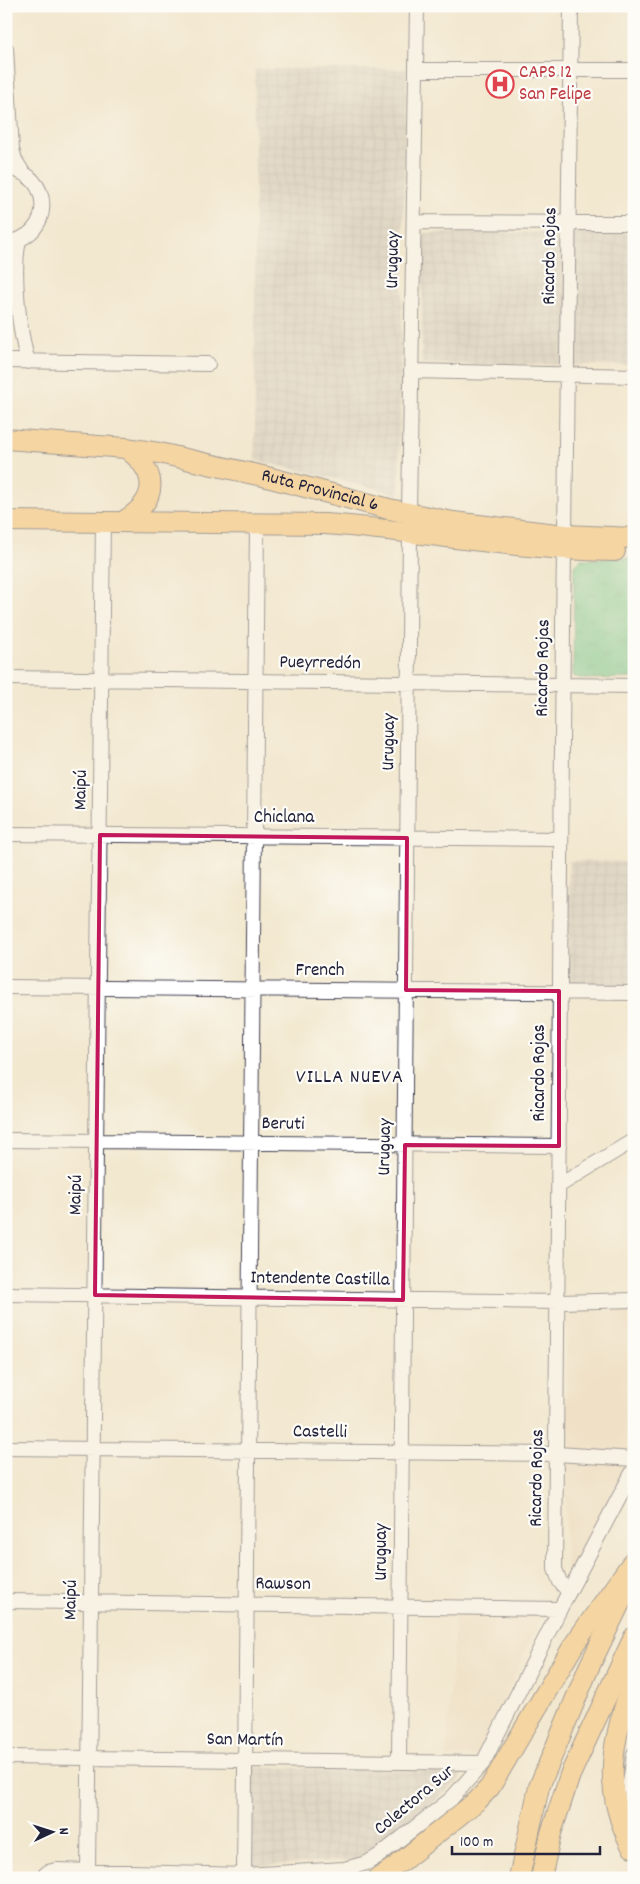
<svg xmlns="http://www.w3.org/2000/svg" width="640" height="1884" viewBox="0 0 640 1884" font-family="Dekko,sans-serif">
	<defs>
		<pattern id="industrial-grid" width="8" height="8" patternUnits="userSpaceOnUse" patternTransform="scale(1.25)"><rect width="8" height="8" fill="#cbc3b8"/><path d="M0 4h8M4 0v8" fill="none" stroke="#aea79f"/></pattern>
		<pattern id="grass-tufts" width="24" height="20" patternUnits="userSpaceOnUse" patternTransform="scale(1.25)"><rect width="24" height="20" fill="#71c98f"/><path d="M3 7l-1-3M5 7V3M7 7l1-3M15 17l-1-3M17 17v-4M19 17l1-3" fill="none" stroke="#62ac7c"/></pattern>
	</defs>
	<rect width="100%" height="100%" fill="#fdfcf7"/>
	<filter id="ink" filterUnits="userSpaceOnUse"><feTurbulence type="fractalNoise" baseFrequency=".02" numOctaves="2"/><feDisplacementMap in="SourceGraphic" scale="10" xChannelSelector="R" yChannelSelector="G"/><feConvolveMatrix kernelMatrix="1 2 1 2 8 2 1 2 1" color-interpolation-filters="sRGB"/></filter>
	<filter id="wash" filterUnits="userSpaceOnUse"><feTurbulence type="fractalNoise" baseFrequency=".0096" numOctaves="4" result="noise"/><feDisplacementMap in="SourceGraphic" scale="20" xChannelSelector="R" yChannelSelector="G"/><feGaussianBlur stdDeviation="1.12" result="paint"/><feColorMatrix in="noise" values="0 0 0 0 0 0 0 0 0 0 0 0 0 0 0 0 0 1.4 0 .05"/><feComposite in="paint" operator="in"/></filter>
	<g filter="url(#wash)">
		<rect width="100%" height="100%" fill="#f2e8cf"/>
		<path fill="#ecd8ba" d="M634 1309V1450L572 1571 566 1570 565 1446 567 1310Z
			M455 1613 542 1614 480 1755 446 1757Z"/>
		<path fill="url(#industrial-grid)" d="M255 69H406L399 494 255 460Z
			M634 232V365L421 364 423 233Z
			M569 861 634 862V986L568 984Z
			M251 1767 464 1771 458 1781 401 1832 355 1860 251 1866Z"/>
		<path fill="url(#grass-tufts)" stroke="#4a7665" d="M634 558V678L583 679 573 676 574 566 581 559Z"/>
	</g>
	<g filter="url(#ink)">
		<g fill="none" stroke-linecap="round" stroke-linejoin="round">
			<g stroke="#414051" stroke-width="16">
				<path id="minor" d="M6 49 12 149 15 160 23 173
					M416 70H634
					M6 168C55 173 54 239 6 242
					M414 222 634 223
					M19 240C12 272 19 330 28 362
					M6 361 208 364
					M411 371 634 376
					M409 514 417 6
					M565 535 571 6
					M564 551C559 890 561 1229 555 1569L560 1582 569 1592
					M6 678 634 686
					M6 834 561 839
					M6 987 634 993
					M6 1140 559 1146
					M560 1185 634 1140
					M6 1294 560 1302 634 1300
					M6 1448 557 1454 634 1459
					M6 1601 560 1609
					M634 1754 630 1783 634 1815
					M6 1757 483 1763
					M399 1762 410 532
					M88 1870 103 521
					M244 1875 257 523
					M41 1878 48 1872 56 1870 244 1875 344 1869 367 1863 380 1855 451 1799 483 1763 561 1607 634 1469"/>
			</g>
			<g stroke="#414051" stroke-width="20">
				<path id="major" d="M377 1878 401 1862"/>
			</g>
			<g stroke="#414051" stroke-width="22">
				<g id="highway">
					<path id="s1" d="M6 439 126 448 159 453 267 477 389 509 453 522 565 535 634 538"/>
					<path d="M6 521 325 524C422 531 518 550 615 551"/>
					<path d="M124 521C160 499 158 472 126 448"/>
					<path d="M632 1847C600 1786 613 1739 634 1678"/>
					<path d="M401 1862 477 1801 490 1787 575 1643 634 1560"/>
					<path d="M519 1878 539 1787 589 1667 633 1576"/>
					<path d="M541 1878 551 1833 570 1775 634 1637"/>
				</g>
			</g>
			<use href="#minor" stroke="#fff" stroke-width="14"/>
			<use href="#major" stroke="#f8bf6c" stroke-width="18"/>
			<use href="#highway" stroke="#f8bf6c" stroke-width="20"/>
		</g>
	</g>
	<path d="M0 0H640V1884H0ZM100 835 407 838 406 990 559 991V1146L405 1145 403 1300 95 1295Z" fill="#f2e8cf" fill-opacity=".55" fill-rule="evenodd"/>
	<path fill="none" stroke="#c2185b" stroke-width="4" stroke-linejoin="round" d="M100 835 407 838 406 990 559 991V1146L405 1145 403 1300 95 1295Z"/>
	<defs>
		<g id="hospital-ring" transform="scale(1.4375)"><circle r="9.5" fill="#fdfcf7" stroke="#e0444e" stroke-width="1.5"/><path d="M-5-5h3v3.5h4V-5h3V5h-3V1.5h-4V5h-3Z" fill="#e0444e"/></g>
	</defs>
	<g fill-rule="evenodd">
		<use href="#hospital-ring" x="500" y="84"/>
	</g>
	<g text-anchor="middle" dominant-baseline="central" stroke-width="4.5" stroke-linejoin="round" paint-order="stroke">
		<g font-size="19" fill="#be3a42" stroke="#fdfcf7" text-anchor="start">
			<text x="519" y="73">CAPS 12<tspan x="519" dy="22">San Felipe</tspan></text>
		</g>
		<g font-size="19" fill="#22223b" stroke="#fdfcf7">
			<text transform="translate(551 256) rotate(-89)">Ricardo Rojas</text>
			<text transform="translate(394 260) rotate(-89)">Uruguay</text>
			<text stroke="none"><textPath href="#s1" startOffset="319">Ruta Provincial 6</textPath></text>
			<text transform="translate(320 664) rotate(1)">Pueyrredón</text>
			<text transform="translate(544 668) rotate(-89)">Ricardo Rojas</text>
			<text transform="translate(390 742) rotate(-89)">Uruguay</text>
			<text transform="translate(82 790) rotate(-89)">Maipú</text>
			<text x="284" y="818">Chiclana</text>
			<text x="320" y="971">French</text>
			<text transform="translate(540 1073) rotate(-90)">Ricardo Rojas</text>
			<text transform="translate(283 1125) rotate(1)">Beruti</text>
			<text transform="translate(386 1147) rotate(-89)">Uruguay</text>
			<text transform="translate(77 1195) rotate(-89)">Maipú</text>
			<text transform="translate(320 1280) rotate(1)">Intendente Castilla</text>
			<text transform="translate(320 1433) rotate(1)">Castelli</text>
			<text transform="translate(538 1478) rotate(-89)">Ricardo Rojas</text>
			<text transform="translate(382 1552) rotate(-90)">Uruguay</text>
			<text transform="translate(283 1585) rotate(1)">Rawson</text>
			<text transform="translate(72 1600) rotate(-89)">Maipú</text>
			<text transform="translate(245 1741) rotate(1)">San Martín</text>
			<text transform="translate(415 1801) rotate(-40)">Colectora Sur</text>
		</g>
		<g font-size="20" letter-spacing="1" fill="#22223b" stroke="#fdfcf7">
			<text x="350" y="1078">VILLA NUEVA</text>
		</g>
	</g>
	<rect width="640" height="1884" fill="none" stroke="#fdfcf7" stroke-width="25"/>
	<g transform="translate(52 1832) rotate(86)" stroke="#fdfcf7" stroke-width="4" paint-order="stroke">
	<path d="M0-4L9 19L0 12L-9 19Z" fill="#22223b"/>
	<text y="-8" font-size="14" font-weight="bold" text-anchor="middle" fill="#22223b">N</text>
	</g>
	<path d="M452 1846v8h148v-8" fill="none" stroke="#22223b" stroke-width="2.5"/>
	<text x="460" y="1846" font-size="15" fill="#22223b" stroke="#fdfcf7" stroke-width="4" paint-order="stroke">100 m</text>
</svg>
